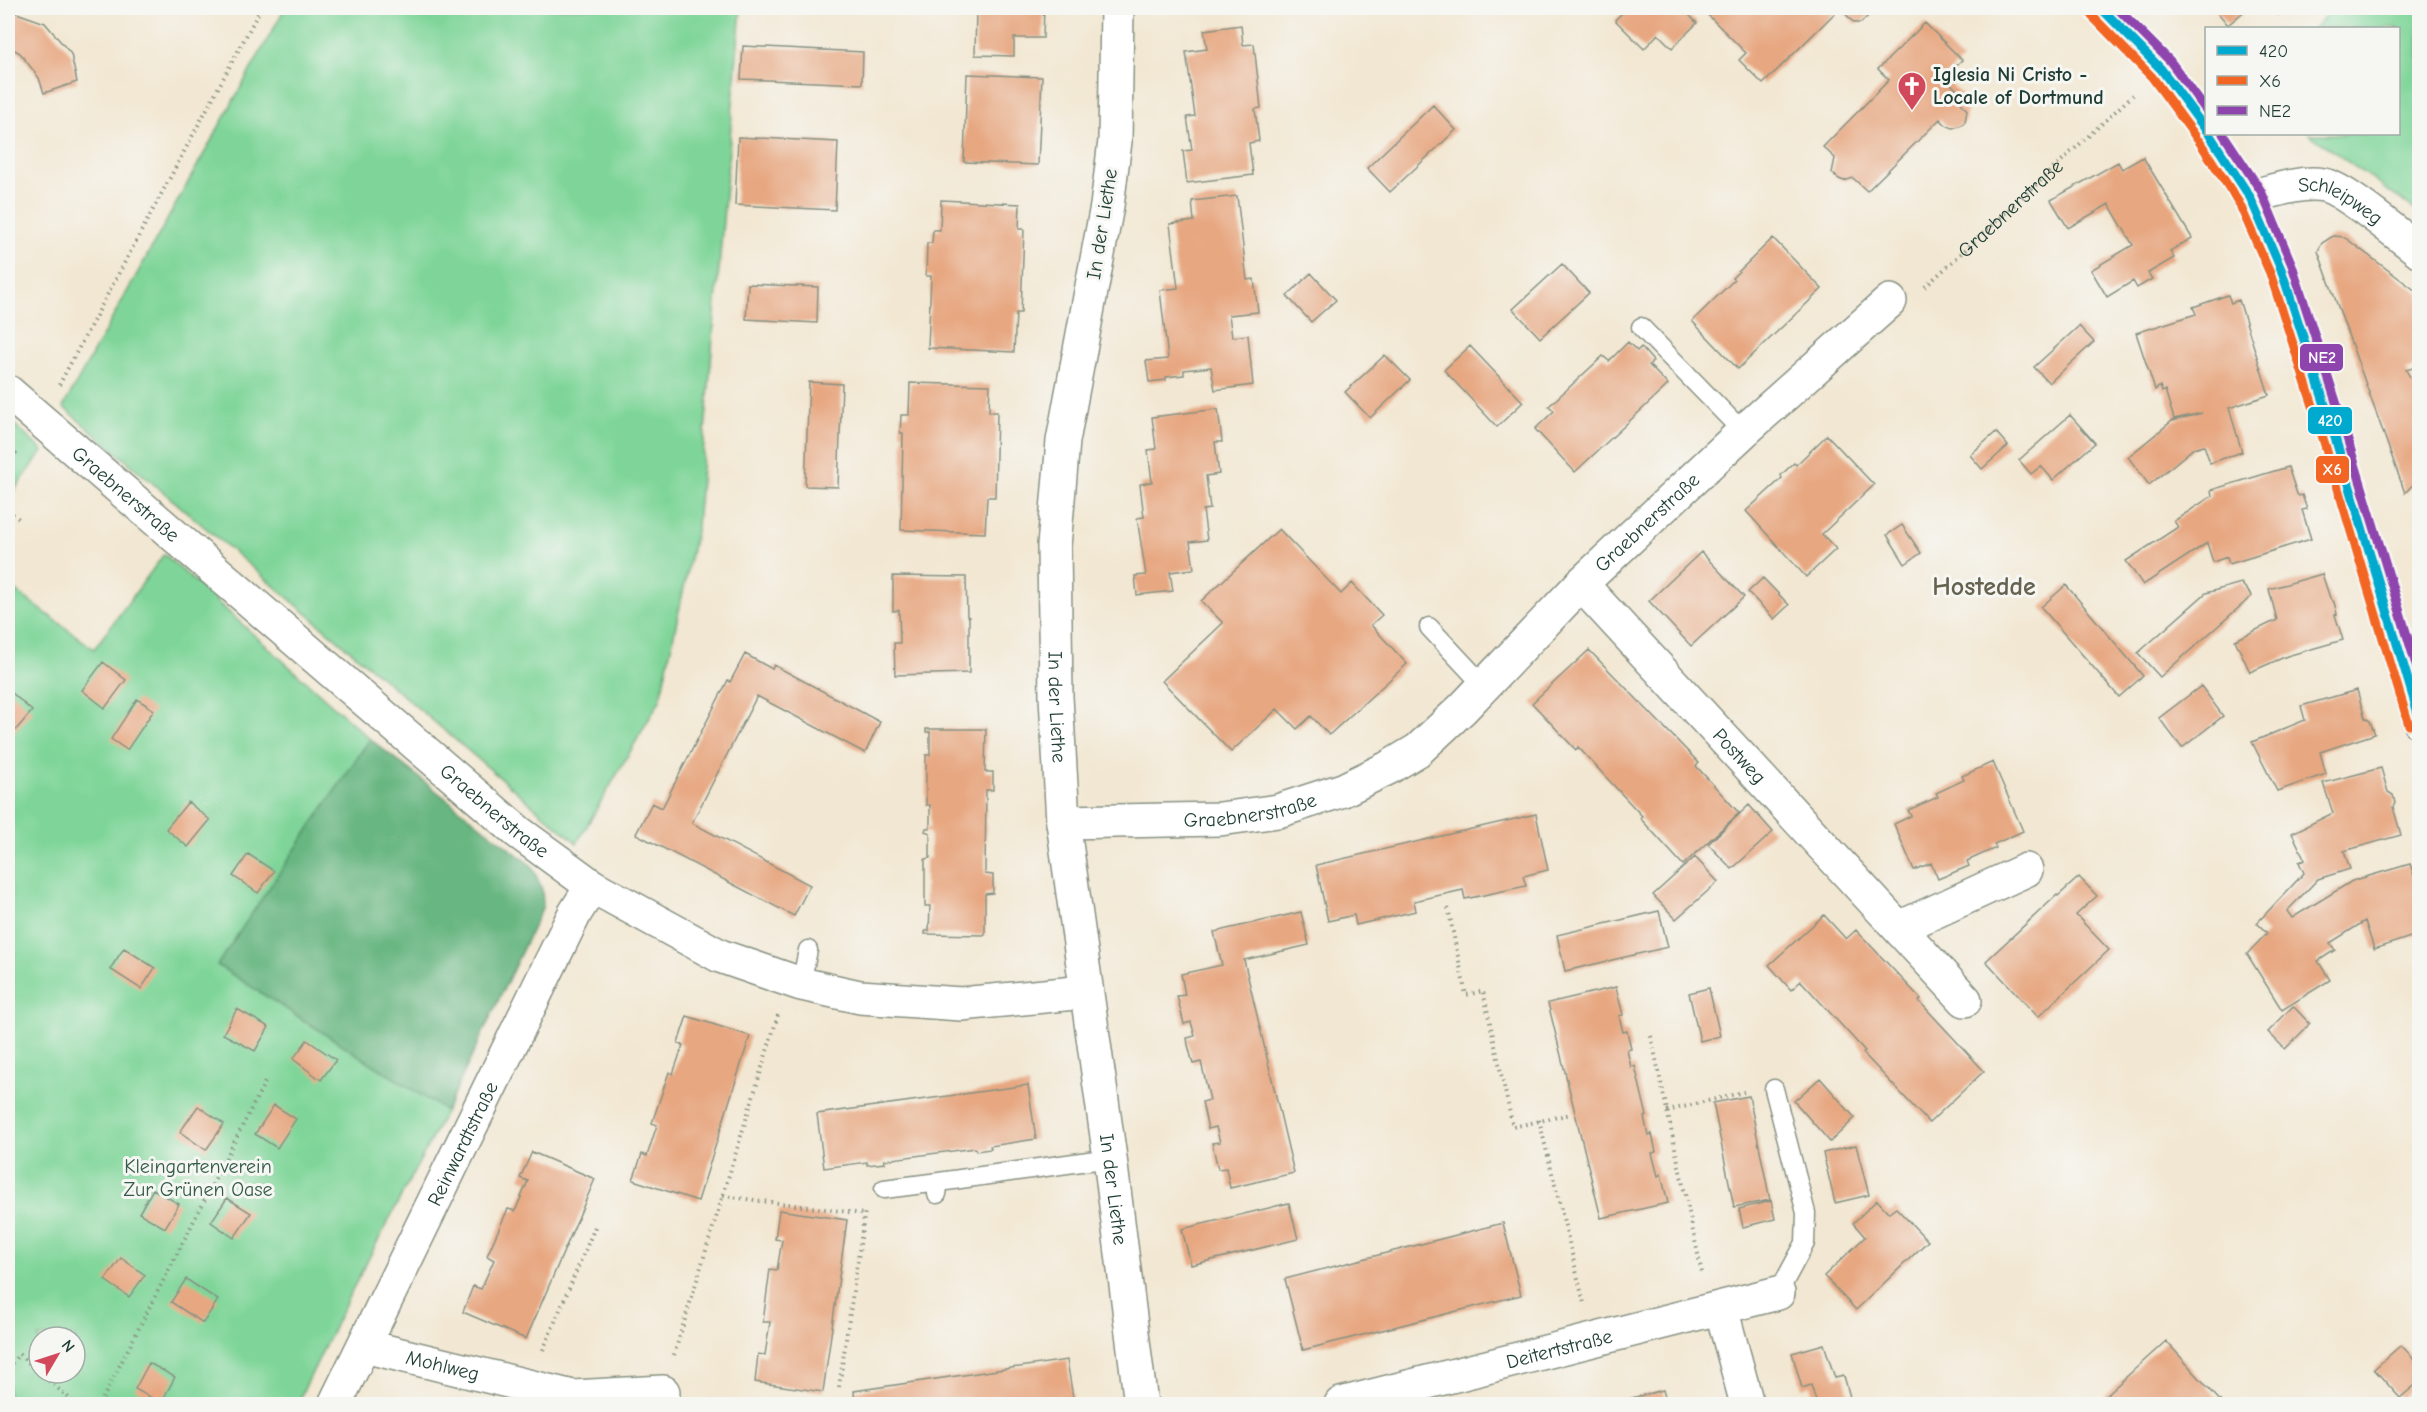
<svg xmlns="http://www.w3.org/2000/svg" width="2427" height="1412" viewBox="0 0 2427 1412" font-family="'Comic Neue',sans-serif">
	<rect width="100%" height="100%" fill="#f6f6f2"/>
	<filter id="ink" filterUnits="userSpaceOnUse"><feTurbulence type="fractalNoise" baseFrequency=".0167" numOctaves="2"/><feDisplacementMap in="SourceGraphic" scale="12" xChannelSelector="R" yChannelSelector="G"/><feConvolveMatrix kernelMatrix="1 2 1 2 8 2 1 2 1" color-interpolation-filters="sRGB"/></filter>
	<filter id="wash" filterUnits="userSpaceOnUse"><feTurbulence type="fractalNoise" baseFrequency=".008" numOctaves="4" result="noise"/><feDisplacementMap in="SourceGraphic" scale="24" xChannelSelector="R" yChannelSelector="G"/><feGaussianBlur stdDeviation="1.35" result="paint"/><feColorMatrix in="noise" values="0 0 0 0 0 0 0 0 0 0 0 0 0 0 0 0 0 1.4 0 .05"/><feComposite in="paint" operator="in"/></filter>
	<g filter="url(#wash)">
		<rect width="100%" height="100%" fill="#f2e7d2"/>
		<path fill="#7fd599" stroke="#4f8966" stroke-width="1.5" fill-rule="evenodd" d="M285 8H741L697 526 660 700 577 843 63 407Z
			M2333 8H2419V213L2309 134H2398V28H2314Z
			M8 419 43 451 8 499Z
			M164 554 370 739 218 965 446 1111 350 1294 297 1404H8V585L94 649ZM39 1337H75V1373H39Z"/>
		<path fill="#67b681" stroke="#437a5a" stroke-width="1.5" d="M370 739 532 866 542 889 543 906 446 1111 217 965Z"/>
		<g id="blocks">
			<path fill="#e7a781" d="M976 8H1044L1043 38H1014V56L975 55Z
				M1627 8H1685L1683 9 1697 23 1672 48 1658 34 1644 49 1615 20Z
				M1711 8H1876L1861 23H1854L1840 8 1763 84 1739 60 1746 53 1706 13Z
				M2214 8H2248L2228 25Z
				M2270 8H2286L2278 15Z
				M8 10 45 23 71 54 77 82 44 93 39 78 20 53 8 46Z
				M1925 23 1962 60 1944 77 1963 96 1959 100 1967 110 1965 122 1962 125 1953 128 1946 125 1940 119 1867 191 1853 178 1844 181 1839 179 1832 173 1835 158 1823 147 1889 80 1878 69Z
				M1241 25 1243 45 1254 44 1261 108 1255 109 1259 141 1249 143 1253 175 1187 183 1183 151 1192 150 1187 117 1195 116 1186 52 1207 49 1204 30Z
				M743 46 863 52 862 84 741 79Z
				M967 74 1042 77 1038 165 964 162Z
				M1433 105 1456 130 1390 192 1367 168Z
				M738 137 838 142 835 210 735 205Z
				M2143 157 2192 238 2170 251 2174 258 2148 273 2152 279 2137 288 2133 281 2107 297 2091 270 2133 245 2109 204 2068 228 2051 200 2118 162 2122 169Z
				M1237 196 1247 280 1254 279 1258 312 1229 315 1232 337 1248 335 1253 385 1215 390 1211 367 1184 370V375L1166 377V380L1149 382 1146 361 1168 359 1160 290 1178 288 1170 224 1194 221 1192 201Z
				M941 200 1020 204 1019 229H1024L1021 313H1016L1014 352 928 348 931 276H926L927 243H932L933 230H940Z
				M2333 236 2344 237 2420 294V366L2406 370 2420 395V477L2405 493 2318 251 2322 243Z
				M1773 238 1822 289 1738 369 1692 321 1734 280 1732 278Z
				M1562 264 1589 293 1540 338 1513 309Z
				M1311 273 1336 300 1311 322 1287 296Z
				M748 284 818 287 817 323 746 319Z
				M2228 295 2231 303 2239 300 2269 395 2229 408 2242 452 2210 463 2204 445 2194 448 2149 485 2128 457 2172 421 2202 413 2174 419 2165 390 2162 392 2160 386 2155 390 2136 333 2196 314 2193 307Z
				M2079 326 2094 342 2049 383 2034 367Z
				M1628 342 1637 351 1641 347 1653 361 1649 365 1668 385 1575 472 1535 429 1554 411 1549 406 1603 356 1609 361Z
				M1470 346 1523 402 1497 427 1444 370Z
				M1385 355 1410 380 1370 418 1345 392Z
				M809 382 842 384 838 487 805 486Z
				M910 383 990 385 989 412H997L995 497H987L985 533 901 530 903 433H900L901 415H909Z
				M1218 409 1222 442H1215L1219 474 1206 476 1210 509 1203 510 1207 540 1190 542 1194 569 1170 572 1173 591 1137 595 1135 576 1146 575 1137 518 1144 517 1140 484 1152 482 1148 450 1156 449 1152 417Z
				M2070 415 2095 443 2053 480 2041 466 2031 474 2019 460Z
				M1996 432 2008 446 1982 469 1970 455Z
				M1827 435 1874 485 1822 534 1836 549 1806 577 1746 511 1782 478 1781 475 1794 463 1796 465Z
				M2288 467 2297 494 2299 496 2302 495 2307 509 2302 510 2311 539 2229 564 2227 557 2213 562 2207 543 2143 585 2126 561 2178 527 2174 521 2212 496 2211 490Z
				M1902 525 1921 553 1905 564 1887 535Z
				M1279 529 1341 594 1352 583 1382 615 1371 625 1407 664 1329 735 1311 716 1297 729 1277 709 1231 752 1162 681 1223 623 1201 601Z
				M1701 552 1744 597 1691 646 1649 601Z
				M2322 574 2330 598 2334 602 2337 614 2335 615 2343 640 2287 656 2250 672 2235 640 2277 620 2269 589Z
				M893 576 966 577 967 616 969 617V673L895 675 894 643H900L899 610 893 611Z
				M1763 578 1789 605 1774 619 1748 592Z
				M2241 583 2252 596 2160 677 2138 653 2206 593Z
				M2066 585 2143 676 2119 697 2041 607Z
				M1589 650 1699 763 1696 766 1739 813 1683 865 1640 818 1642 816 1578 747 1576 750 1532 703Z
				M745 654 772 669 774 665 880 722 865 753 757 696 692 823 810 885 794 916 636 834 652 803 662 808 728 680 730 682Z
				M103 662 126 680 105 708 82 690Z
				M2201 686 2223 716 2182 748 2159 718Z
				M2357 690 2365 718 2370 721 2375 734 2320 752 2326 774 2277 791 2252 742 2305 720 2301 706Z
				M11 692 32 711 9 738 8 697Z
				M137 699 154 710 127 750 111 739Z
				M926 729H986L985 772H993V790H986L985 874 993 875V893L985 894V935L925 934V931H929L930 906H925V859L930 858V833L925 831 926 828H930V805H926V755H930V732H926Z
				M1993 762 2023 831 1994 844 1996 848 1967 861 1969 866 1938 879 1931 863 1914 870 1894 824 1911 816 1908 810 1938 797 1936 793 1964 780 1962 776Z
				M2381 768 2388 792 2393 795 2395 803 2393 807 2401 835 2344 851 2350 869 2318 879 2287 911 2292 918 2352 881 2410 864 2420 892V934L2374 949 2365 921 2330 943 2335 950 2318 961 2330 980 2282 1010 2247 954 2267 933 2257 923 2304 873 2299 862 2305 860 2292 833 2333 813 2323 783Z
				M188 802 210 820 188 847 166 829Z
				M1749 805 1773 832 1732 869 1708 844Z
				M1536 814 1548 870 1523 876 1526 886 1465 899 1463 890 1414 901 1416 911 1356 925 1354 915 1328 921 1316 865Z
				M248 854 274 871 258 893 233 876Z
				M1695 857 1718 882 1676 919 1653 895Z
				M2079 877 2097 896 2076 915 2109 950 2038 1017 1986 961 2057 895 2058 896Z
				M1659 911 1668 947 1565 971 1557 935Z
				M1301 912 1309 945 1244 960 1294 1173 1230 1188 1226 1168 1218 1169 1212 1143 1220 1142 1216 1127 1208 1129 1202 1102 1210 1100 1201 1062 1193 1064 1188 1045 1187 1038 1195 1036 1191 1022 1184 1024 1177 996 1185 995 1181 974 1222 965 1214 932Z
				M1824 915 1846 939 1856 930 1921 999 1919 1001 1984 1071 1929 1123 1863 1053 1865 1051 1801 981 1791 990 1769 965Z
				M124 948 155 968 141 989 110 969Z
				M1616 987 1623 1015 1619 1016 1623 1032 1627 1031 1631 1049 1627 1050 1631 1067 1635 1066 1647 1116 1644 1117 1648 1135 1652 1134 1656 1152 1652 1153 1658 1176 1661 1174 1668 1203 1601 1218 1548 1003Z
				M1709 988 1720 1036 1700 1041 1689 993Z
				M2293 1006 2310 1024 2285 1049 2268 1032Z
				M237 1009 269 1027 255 1051 223 1034Z
				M687 1016 750 1036 698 1201 633 1180 642 1154 647 1156 657 1125 652 1123 669 1072 673 1074 683 1045 678 1043Z
				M307 1040 336 1060 321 1080 293 1059Z
				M1820 1078 1855 1118 1830 1142 1794 1101Z
				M1028 1085 1036 1139 990 1146 991 1149 976 1151 975 1148 884 1160 885 1163 867 1165V1162L824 1168 817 1114Z
				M1749 1096 1770 1200 1734 1207 1713 1103Z
				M274 1105 296 1119 277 1148 255 1134Z
				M198 1106 224 1124 206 1150 180 1132Z
				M1856 1145 1869 1195 1835 1203 1823 1153Z
				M532 1152 595 1179 526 1339 463 1312 473 1286 481 1289 494 1260 487 1256 497 1233 508 1209 515 1211 528 1181 520 1178Z
				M153 1189 179 1204 165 1228 139 1213Z
				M227 1198 251 1213 234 1238 211 1222Z
				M1877 1200 1889 1213 1896 1208 1928 1241 1856 1310 1824 1276 1865 1237 1853 1223Z
				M1771 1201 1775 1219 1743 1227 1739 1209Z
				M1289 1203 1298 1239 1191 1265 1182 1229Z
				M779 1210 847 1220 823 1392 755 1382 758 1354 765 1355 770 1322H763L770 1269 777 1270 782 1240 775 1239Z
				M1503 1223 1521 1295 1303 1350 1285 1279Z
				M121 1258 145 1275 129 1297 105 1280Z
				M186 1279 218 1300 203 1323 171 1302Z
				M2166 1341 2223 1404H2111L2104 1397Z
				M1824 1344 1835 1378 1844 1376 1852 1404H1817L1811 1385 1802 1388 1792 1353Z
				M2401 1345 2420 1365V1381L2400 1398 2374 1369Z
				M1067 1360 1074 1404H855L854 1391Z
				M149 1363 175 1377 161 1403 135 1389Z
				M1663 1390 1667 1404H1609Z"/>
		</g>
	</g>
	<g filter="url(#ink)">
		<use href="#blocks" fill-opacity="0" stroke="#889283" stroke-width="1.5"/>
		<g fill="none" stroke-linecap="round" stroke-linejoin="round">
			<g stroke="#889283" stroke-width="21">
				<path id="service" d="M1641 327 1743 432
					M1429 627 1484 686
					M801 984 808 950
					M1774 1089 1806 1213 1805 1243 1778 1293
					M884 1189 939 1182
					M937 1194 939 1182 1110 1158"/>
			</g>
			<g stroke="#889283" stroke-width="36">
				<g id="minor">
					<path id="s2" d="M1117 8 1115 141 1107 206 1063 441 1054 546 1056 697 1063 822 1110 1158 1141 1404"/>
					<path id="s3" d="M2250 197C2273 191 2300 181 2324 185 2345 189 2399 236 2420 251"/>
					<path id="s4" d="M8 392 518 832 592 886 720 956 801 984 860 997 961 1004 1085 992"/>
					<path id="s5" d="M1581 584 1965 1000"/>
					<path id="s6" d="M1063 822 1220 819 1278 811 1343 790 1388 768 1418 750 1463 708 1581 584 1743 432 1890 301"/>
					<path d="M1899 928 2026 870"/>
					<path d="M1721 1308 1747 1404"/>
					<path id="s7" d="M364 1346 573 1397 663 1392"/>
					<path id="s8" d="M335 1404 575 913 592 886"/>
					<path id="s9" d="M1341 1404 1778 1293"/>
				</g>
			</g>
			<g stroke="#889283" stroke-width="36">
				<path id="secondary" d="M2101 8 2161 69 2206 130
					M2209 134 2250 197 2281 269 2327 411 2420 722"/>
			</g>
			<g stroke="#889283" stroke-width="4" stroke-dasharray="1.5 4.5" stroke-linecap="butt">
				<path id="s1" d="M1925 287 2133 95"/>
				<path d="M59 385 261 8"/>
				<path d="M8 463 18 450"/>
				<path d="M8 510 19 519"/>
				<path d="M1448 908 1466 995 1483 991 1513 1127 1571 1114"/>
				<path d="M1651 1036 1702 1273"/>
				<path d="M1667 1111 1744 1092"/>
				<path d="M1539 1120 1584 1303"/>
				<path d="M723 1196 864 1214"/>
				<path d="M543 1350 595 1227"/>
				<path d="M674 1355 778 1015"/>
				<path d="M8 1368 19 1354 39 1372"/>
				<path d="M40 1373 76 1404"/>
				<path d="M839 1387 865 1211"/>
				<path d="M100 1404 266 1080"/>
			</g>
			<use href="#service" stroke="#fff" stroke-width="18"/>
			<use href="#minor" stroke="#fff" stroke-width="33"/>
			<use href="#secondary" stroke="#fff" stroke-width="33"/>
			<g stroke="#f6f6f2" stroke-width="14">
				<path id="bus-1" d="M2101 8 2161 69 2206 130
					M2209 134 2250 197 2281 269 2327 411 2420 720"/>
			</g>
			<g stroke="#f6f6f2" stroke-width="14">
				<path id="bus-2" d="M2092 16 2152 77 2196 137
					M2199 141 2239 203 2270 273 2316 415 2409 725"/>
			</g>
			<g stroke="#f6f6f2" stroke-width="14">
				<path id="bus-3" d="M2117 8 2170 61 2206 110
					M2223 134 2261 191 2292 265 2338 408 2420 678"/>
			</g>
			<use href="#bus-1" stroke="#00a9ce" stroke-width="9"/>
			<use href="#bus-2" stroke="#f26522" stroke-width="9"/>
			<use href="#bus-3" stroke="#8e44ad" stroke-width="9"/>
		</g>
	</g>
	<defs>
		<g id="church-pin" transform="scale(1.5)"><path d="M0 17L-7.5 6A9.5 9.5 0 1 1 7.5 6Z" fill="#d1495b" stroke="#f6f6f2"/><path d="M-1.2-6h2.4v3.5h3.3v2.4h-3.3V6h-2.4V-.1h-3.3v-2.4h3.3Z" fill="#fff"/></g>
	</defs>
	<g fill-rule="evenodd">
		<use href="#church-pin" x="1912" y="86"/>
	</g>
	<g text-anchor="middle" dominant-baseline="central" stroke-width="6" stroke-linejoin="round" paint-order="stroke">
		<g font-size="20" font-weight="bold" fill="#1f3d34" stroke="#f6f6f2" text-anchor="start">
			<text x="1933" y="74">Iglesia Ni Cristo -<tspan x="1933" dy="23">Locale of Dortmund</tspan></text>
		</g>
		<g font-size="20" fill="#1f3d34" stroke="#f6f6f2">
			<text stroke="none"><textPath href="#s3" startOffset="96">Schleipweg</textPath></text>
			<text stroke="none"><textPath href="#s1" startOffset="116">Graebnerstraße</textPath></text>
			<text transform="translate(1102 224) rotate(-81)">In der Liethe</text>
			<text stroke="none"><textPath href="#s4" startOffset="156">Graebnerstraße</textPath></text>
			<text stroke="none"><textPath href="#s6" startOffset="692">Graebnerstraße</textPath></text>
			<text stroke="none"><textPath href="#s2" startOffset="704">In der Liethe</textPath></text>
			<text stroke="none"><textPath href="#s5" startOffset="234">Postweg</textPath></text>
			<text stroke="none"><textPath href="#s6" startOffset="188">Graebnerstraße</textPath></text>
			<text stroke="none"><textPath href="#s4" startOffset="642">Graebnerstraße</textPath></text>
			<text stroke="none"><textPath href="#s8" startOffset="290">Reinwardtstraße</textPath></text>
			<text stroke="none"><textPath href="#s2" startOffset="1190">In der Liethe</textPath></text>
			<text stroke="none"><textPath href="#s9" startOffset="225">Deitertstraße</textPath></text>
			<text stroke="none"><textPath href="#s7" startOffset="81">Mohlweg</textPath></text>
		</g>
		<g font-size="20" fill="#325b48" stroke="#f6f6f2">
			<text x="198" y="1166">Kleingartenverein<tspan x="198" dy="23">Zur Grünen Oase</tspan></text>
		</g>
		<g font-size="26" font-weight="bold" fill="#65624f" stroke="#f6f6f2">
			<text x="1984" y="587">Hostedde</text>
		</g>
	</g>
	<g stroke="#f6f6f2" stroke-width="2">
		<rect x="2299" y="343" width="45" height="29" rx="6" fill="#8e44ad"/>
		<rect x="2307" y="406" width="46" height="29" rx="6" fill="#00a9ce"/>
		<rect x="2315" y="455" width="35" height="29" rx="6" fill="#f26522"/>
	</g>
	<g font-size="16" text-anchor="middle" font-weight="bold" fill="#fff">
		<text x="2322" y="363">NE2</text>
		<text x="2330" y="426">420</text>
		<text x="2332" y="475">X6</text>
	</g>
	<rect width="2427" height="1412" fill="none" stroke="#f6f6f2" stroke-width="30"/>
	<rect x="2205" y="27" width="195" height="108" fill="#f6f6f2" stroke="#a0aca6" stroke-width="1.5"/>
	<rect x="2217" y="46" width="30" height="9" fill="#00a9ce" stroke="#a0aca6" stroke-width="1.5"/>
	<text x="2259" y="57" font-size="18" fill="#1f3d34">420</text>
	<rect x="2217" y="76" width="30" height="9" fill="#f26522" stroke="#a0aca6" stroke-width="1.5"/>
	<text x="2259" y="87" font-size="18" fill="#1f3d34">X6</text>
	<rect x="2217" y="106" width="30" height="9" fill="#8e44ad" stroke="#a0aca6" stroke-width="1.5"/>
	<text x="2259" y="117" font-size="18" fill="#1f3d34">NE2</text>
	<g transform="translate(57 1355) rotate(51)"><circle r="28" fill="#f6f6f2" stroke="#a0aca6" stroke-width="1.5"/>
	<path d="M0-4.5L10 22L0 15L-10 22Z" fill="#d1495b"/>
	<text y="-9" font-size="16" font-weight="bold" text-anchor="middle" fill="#1f3d34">N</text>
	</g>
</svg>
